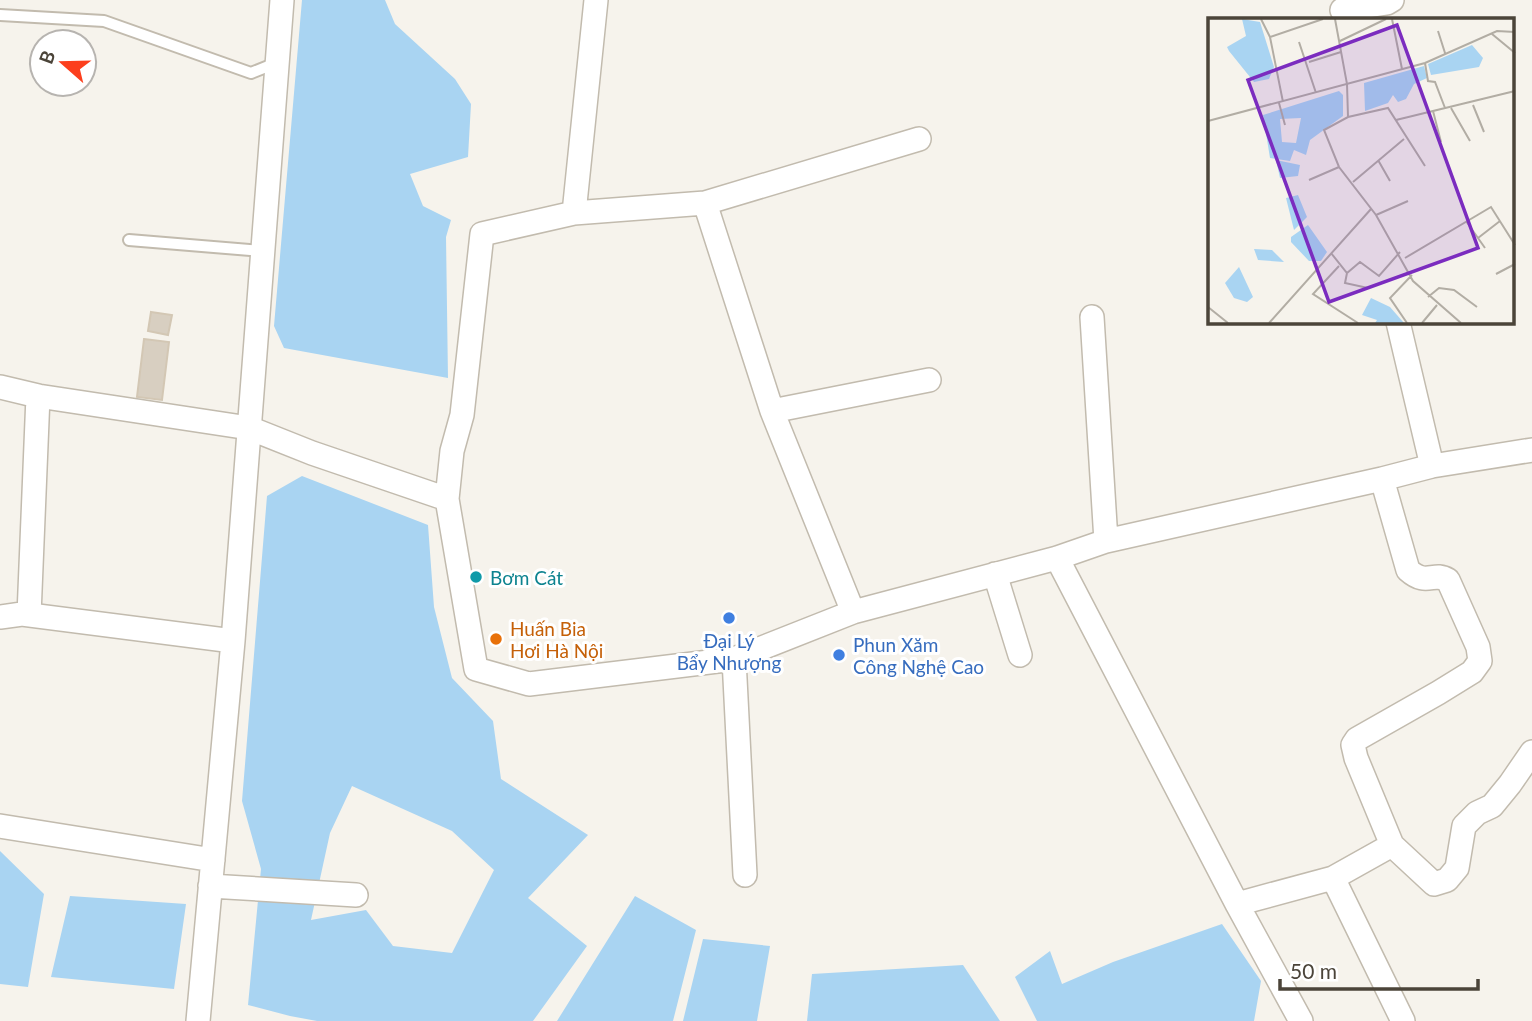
<svg xmlns="http://www.w3.org/2000/svg" width="1532" height="1021" viewBox="0 0 1532 1021" font-family="Lato,sans-serif">
	<rect width="100%" height="100%" fill="#f6f3ec"/>
	<path fill="#a9d4f2" fill-rule="evenodd" d="M302 0H385L395 24 455 79 471 104 468 157 410 174 423 206 451 220 446 237 448 378 284 348 274 326Z
		M302 476 428 525 434 607 452 678 493 721 501 779 588 835 528 898 587 946 533 1021H317L290 1016 248 1005 261 869 242 801 267 496ZM352 786 452 831 494 870 452 953 393 946 366 910 311 920 330 833Z
		M0 851 44 894 28 987 0 984Z
		M70 896 186 904 174 989 51 977Z
		M635 896 696 930 673 1021H557Z
		M1222 924 1261 981 1254 1021H1037L1015 977 1050 951 1062 984 1113 962Z
		M703 939 770 946 757 1021H683Z
		M963 965 1000 1021H807L812 974Z"/>
	<path fill="#d8cfc1" stroke="#d3c7b4" stroke-width="2" d="M151 312 172 315 168 335 148 331Z
		M144 339 169 342 162 400 137 397Z"/>
	<g fill="none" stroke-linecap="round" stroke-linejoin="round">
		<g stroke="#c2bbae" stroke-width="14">
			<path id="lane" d="M0 15 104 21 251 73 276 63
				M129 240 262 251"/>
		</g>
		<g stroke="#c2bbae" stroke-width="26">
			<path id="street" d="M1342 10 1387 3 1392 0
				M919 139 705 203 574 213 482 234 462 415 452 451 447 499 476 669 529 684 734 659 853 612 1057 558 1106 541 1382 479 1432 466 1532 450
				M705 203 772 411 853 612
				M574 213 596 0
				M1092 317 1106 541
				M1398 322 1432 466
				M0 387 38 396 249 428 312 453 447 499
				M772 411 929 380
				M1057 558 1237 904 1301 1021
				M995 574 1020 655
				M29 615 38 396
				M0 617 22 614 233 641
				M734 659 745 875
				M0 826 213 860
				M1392 845 1434 884 1447 880 1457 868 1464 826 1477 813 1492 806 1510 784 1532 752
				M1333 878 1403 1021
				M210 886 356 895
				M1237 904 1333 878 1392 845 1356 758 1353 745 1357 739 1438 693 1472 672 1480 661 1478 647 1448 580C1433 571 1427 587 1408 570L1382 479
				M198 1021 233 641 282 0"/>
		</g>
		<use href="#lane" stroke="#fff" stroke-width="10"/>
		<use href="#street" stroke="#fff" stroke-width="23"/>
	</g>
	<circle fill="#0f9aa8" stroke="#fff" stroke-width="2.5" cx="476" cy="577" r="7"/>
	<g fill="#3f7fe0" stroke="#fff" stroke-width="2.5">
		<circle cx="729" cy="618" r="7"/>
		<circle cx="839" cy="655" r="7"/>
	</g>
	<circle fill="#e8710a" stroke="#fff" stroke-width="2.5" cx="496" cy="639" r="7"/>
	<g text-anchor="middle" dominant-baseline="central" stroke-width="6" stroke-linejoin="round" paint-order="stroke">
		<g font-size="19" fill="#0d838f" stroke="#fff" text-anchor="start">
			<text x="490" y="577">Bơm Cát</text>
		</g>
		<g font-size="19" fill="#c56008" stroke="#fff" text-anchor="start">
			<text x="510" y="628">Huấn Bia<tspan x="510" dy="22">Hơi Hà Nội</tspan></text>
		</g>
		<g font-size="19" fill="#366cbe" stroke="#fff">
			<text x="729" y="640">Đại Lý<tspan x="729" dy="22">Bẩy Nhượng</tspan></text>
			<text x="853" y="644" text-anchor="start">Phun Xăm<tspan x="853" dy="22">Công Nghệ Cao</tspan></text>
		</g>
	</g>
	<g transform="translate(1208 18)">
		<rect width="306" height="306" fill="#f6f3ec"/>
		<path d="M34 1 52 4 66 49 61 61 46 64 21 33 19 29 38 18ZM264 27 275 40 271 49 223 57 220 46ZM216 48 219 60 206 66 198 81 190 84 185 77 180 85 157 93 156 65ZM131 73 135 77V98L102 122 98 137 86 132 82 143 62 140 55 97ZM93 100 88 125 74 124 72 101ZM68 142 92 147 90 158 72 160ZM90 177 99 199 86 212 78 180ZM100 207 119 234 113 243H101L83 224V219ZM46 231 64 232 76 244 50 242ZM31 249 45 279 39 284 26 280 17 265ZM163 280 182 289 196 305H167L169 302 154 297Z" fill="#a9d4f2" fill-rule="evenodd"/>
		<path fill="none" stroke="#b2ada4" stroke-width="2" d="M53 1 62 19 75 84M127 1 139 66 140 99M184 1 194 51M230 13 237 35M284 16 307 35M62 19 115 1M132 23 178 1M91 24 108 75M101 44 133 34M217 45 220 63 227 64 237 90M71 85 77 107M265 87 276 114M243 90 262 123M225 93 233 124M188 102 307 73M0 103 217 45 289 13 307 14M170 142 182 163M217 148 180 90 140 99 116 112 131 149 168 197 205 263 253 305M101 162 131 149M145 164 196 121M168 197 200 183M258 203 277 230M270 220 292 203M123 235 139 255 152 244 171 258 192 234M197 240 283 189 307 227M131 248 105 276 150 305M139 255 137 265 160 270M288 256 307 246M220 279 231 270 246 272 269 289M0 289 20 305M61 305 163 191M199 305 182 280 204 257M214 305 229 287"/>
		<path fill="#7b2cbf" fill-opacity="0.15" stroke="#7b2cbf" stroke-width="3.5" d="M189 7 270 230 121 284 40 62Z"/>
		<rect width="306" height="306" fill="none" stroke="#4b4439" stroke-width="3.5"/>
	</g>
	<g transform="translate(63 63) rotate(290)"><circle r="33" fill="#ffffff" stroke="#b7b4b0" stroke-width="2"/>
	<path d="M0-5L12 26L0 18L-12 26Z" fill="#fc3f1d"/>
	<text y="-10" font-size="19" font-weight="bold" text-anchor="middle" fill="#4b4439">B</text>
	</g>
	<path d="M1280 979v10h198v-10" fill="none" stroke="#4b4439" stroke-width="3.5"/>
	<text x="1290" y="979" font-size="21" fill="#4b4439" stroke="#ffffff" stroke-width="5" paint-order="stroke">50 m</text>
</svg>
